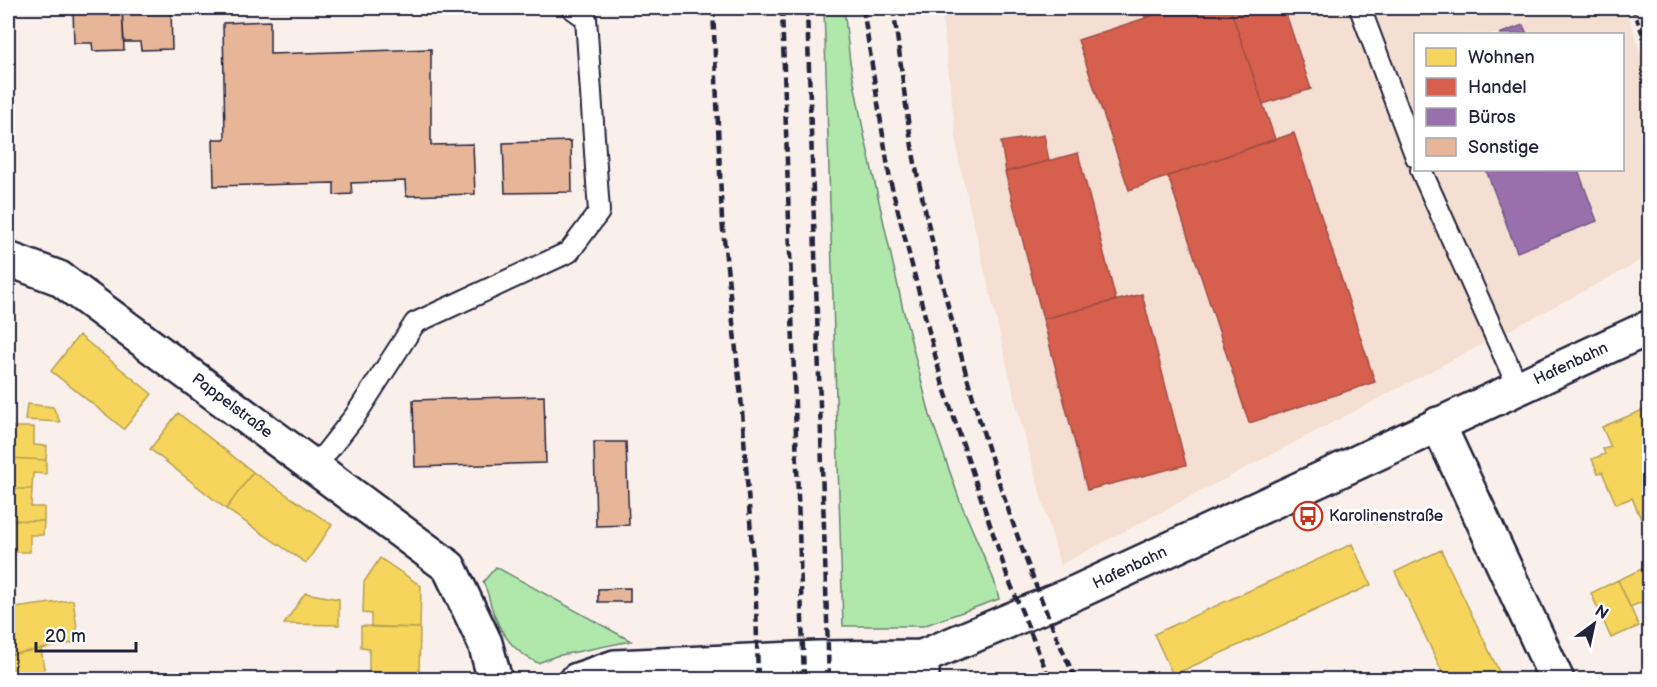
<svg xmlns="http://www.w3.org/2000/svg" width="1657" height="687" viewBox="0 0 1657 687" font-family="'Balsamiq Sans',sans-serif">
	<rect width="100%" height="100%" fill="#faf0eb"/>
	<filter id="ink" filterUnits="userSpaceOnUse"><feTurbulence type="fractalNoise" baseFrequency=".0167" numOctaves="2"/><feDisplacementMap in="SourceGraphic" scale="12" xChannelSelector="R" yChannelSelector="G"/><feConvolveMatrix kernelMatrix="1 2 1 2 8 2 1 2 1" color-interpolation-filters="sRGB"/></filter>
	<g filter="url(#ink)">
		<path fill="#f4dfd2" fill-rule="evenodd" d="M941 8H1626L1649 79V251L1632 266 1060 565 1019 416 959 162ZM1416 34H1622V170H1416Z"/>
		<path fill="#b0e7ab" stroke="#698473" stroke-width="1.5" d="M824 8H844L850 62 864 134 903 309 930 415 960 501 994 580 999 599 923 626H843Z
			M496 567 631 641 556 656 538 663C516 653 502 637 494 614 489 602 489 593 483 582Z"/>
		<path fill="#f6d55c" stroke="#b69f52" stroke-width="1.5" d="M79 335 152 394 124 429 51 371Z
			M27 404 53 407 60 422 25 420Z
			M1650 407V540L1632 498 1616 504 1602 472 1598 473 1592 459 1605 454 1603 449 1611 447 1602 427Z
			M178 413 253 472 226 509 150 449Z
			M8 427H34V445L47 446 46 460 8 458Z
			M8 458 46 460V474L33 473 32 489H8Z
			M253 472 332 525 306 563 226 509Z
			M8 489H32L31 507H44V521L8 520Z
			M8 520 44 521 43 535H30V552H8Z
			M1352 544 1371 585 1173 675 1154 634Z
			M1441 550 1503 680H1446L1395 572Z
			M8 552H14L13 568H8Z
			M380 558 421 586 420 628 371 627V614L363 613 364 582Z
			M1648 566 1650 599 1630 607 1618 580Z
			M1618 580 1639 626 1611 638 1591 593Z
			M305 593 339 599V625L284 624Z
			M73 600 79 642 8 655V609Z
			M361 626 420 628 419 674 369 672V648L361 647Z
			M41 649 46 680H8V655Z
			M369 672 419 674V680H369Z"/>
		<path fill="#d6604d" stroke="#a04d48" stroke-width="1.5" d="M1142 8H1176L1145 17Z
			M1176 8H1230L1275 139 1129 190 1078 40Z
			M1230 8H1284L1311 89 1263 104Z
			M1294 133 1375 382 1249 423 1168 176Z
			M1044 135 1049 161 1006 172 1001 142Z
			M1078 153 1116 300 1043 319 1005 172Z
			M1142 294 1186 465 1087 490 1043 319Z"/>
		<path fill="#9970ab" stroke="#755989" stroke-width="1.5" d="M1523 25 1527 34H1499Z
			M1486 170H1578L1597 221 1517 252Z"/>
		<path fill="#e7b699" stroke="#22223b" stroke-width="1.5" d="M73 8H122L124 50 93 51 92 43H74Z
			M122 8H171L172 49 141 50 140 42H124Z
			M270 21V54L431 49V145L473 144 475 194 406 196 405 181 351 183 352 194 334 195V183L214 186 213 139H225L223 23Z
			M571 141 572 192 505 193 503 143Z
			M544 396 546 463 415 467 413 400Z
			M594 442H626L629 525 596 526Z
			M630 588V602H598V589Z"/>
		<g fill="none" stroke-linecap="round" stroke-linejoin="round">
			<g stroke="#22223b" stroke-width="24">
				<path id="service" d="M1360 8 1416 157
					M1421 170 1519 389
					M315 467 355 416 415 323 569 252 599 212 586 18 572 8"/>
			</g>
			<g stroke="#22223b" stroke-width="38">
				<path id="minor" d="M8 259 59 278 449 567 485 643 495 680
					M1438 424 1557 680
					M922 657V680"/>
			</g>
			<g stroke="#22223b" stroke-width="38">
				<path id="tertiary" d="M577 680 615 667 818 658 922 657 1077 592 1650 327"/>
			</g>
			<path stroke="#22223b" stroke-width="4" stroke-dasharray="6 4.5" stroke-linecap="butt" d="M1633 8 1650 55"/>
			<use href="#service" stroke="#fff" stroke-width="20"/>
			<use href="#minor" stroke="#fff" stroke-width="33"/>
			<use href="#tertiary" stroke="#fff" stroke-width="33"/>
			<path stroke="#22223b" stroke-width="4.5" stroke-dasharray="9 4.5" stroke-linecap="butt" d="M713 8 722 220 741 397 756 602 758 680
				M782 8 804 680
				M807 8 829 680
				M863 8 890 180 942 382 1008 578 1050 680
				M893 8C902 64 906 122 918 178 954 344 1004 525 1076 680"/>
		</g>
	</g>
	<defs>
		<g id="bus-ring" transform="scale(1.5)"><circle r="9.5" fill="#fff" stroke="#c8321e" stroke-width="1.5"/><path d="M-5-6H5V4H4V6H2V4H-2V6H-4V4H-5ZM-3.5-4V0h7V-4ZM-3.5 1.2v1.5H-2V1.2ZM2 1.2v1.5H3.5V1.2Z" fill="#c8321e"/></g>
	</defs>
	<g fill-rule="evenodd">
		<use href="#bus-ring" x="1308" y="516"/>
	</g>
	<g text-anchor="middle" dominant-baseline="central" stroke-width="6" stroke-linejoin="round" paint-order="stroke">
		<g font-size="16" fill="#22223b" stroke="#fff">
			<text transform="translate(1571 364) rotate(-25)">Hafenbahn</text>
			<text transform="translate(232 406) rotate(37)">Pappelstraße</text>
			<text transform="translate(1130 568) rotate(-25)">Hafenbahn</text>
		</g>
		<g font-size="16" fill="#22223b" stroke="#fff" text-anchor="start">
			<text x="1329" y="516">Karolinenstraße</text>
		</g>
	</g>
	<rect width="1657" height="687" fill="none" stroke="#fff" stroke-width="30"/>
	<rect x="15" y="15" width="1627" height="657" fill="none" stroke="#22223b" stroke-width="2" filter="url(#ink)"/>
	<rect x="1414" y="33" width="210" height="138" fill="#ffffff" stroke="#a7a7b1" stroke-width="1.5"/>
	<rect x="1426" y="48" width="30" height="18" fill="#f6d55c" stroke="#a7a7b1" stroke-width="1.5"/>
	<text x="1468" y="63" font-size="18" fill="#22223b">Wohnen</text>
	<rect x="1426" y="78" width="30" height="18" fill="#d6604d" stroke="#a7a7b1" stroke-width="1.5"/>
	<text x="1468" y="93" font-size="18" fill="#22223b">Handel</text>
	<rect x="1426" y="108" width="30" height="18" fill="#9970ab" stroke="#a7a7b1" stroke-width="1.5"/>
	<text x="1468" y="123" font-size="18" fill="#22223b">Büros</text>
	<rect x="1426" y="138" width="30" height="18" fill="#e7b699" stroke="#a7a7b1" stroke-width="1.5"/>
	<text x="1468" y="153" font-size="18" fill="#22223b">Sonstige</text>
	<g transform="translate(1594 624) rotate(33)" stroke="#ffffff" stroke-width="4.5" paint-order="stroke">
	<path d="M0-4.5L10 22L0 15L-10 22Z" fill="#22223b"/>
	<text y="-9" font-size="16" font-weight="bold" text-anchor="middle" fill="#22223b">N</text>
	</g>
	<path d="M36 642v9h100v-9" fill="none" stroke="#22223b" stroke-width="3"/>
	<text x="45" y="642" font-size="18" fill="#22223b" stroke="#ffffff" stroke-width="4.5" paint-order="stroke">20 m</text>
</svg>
